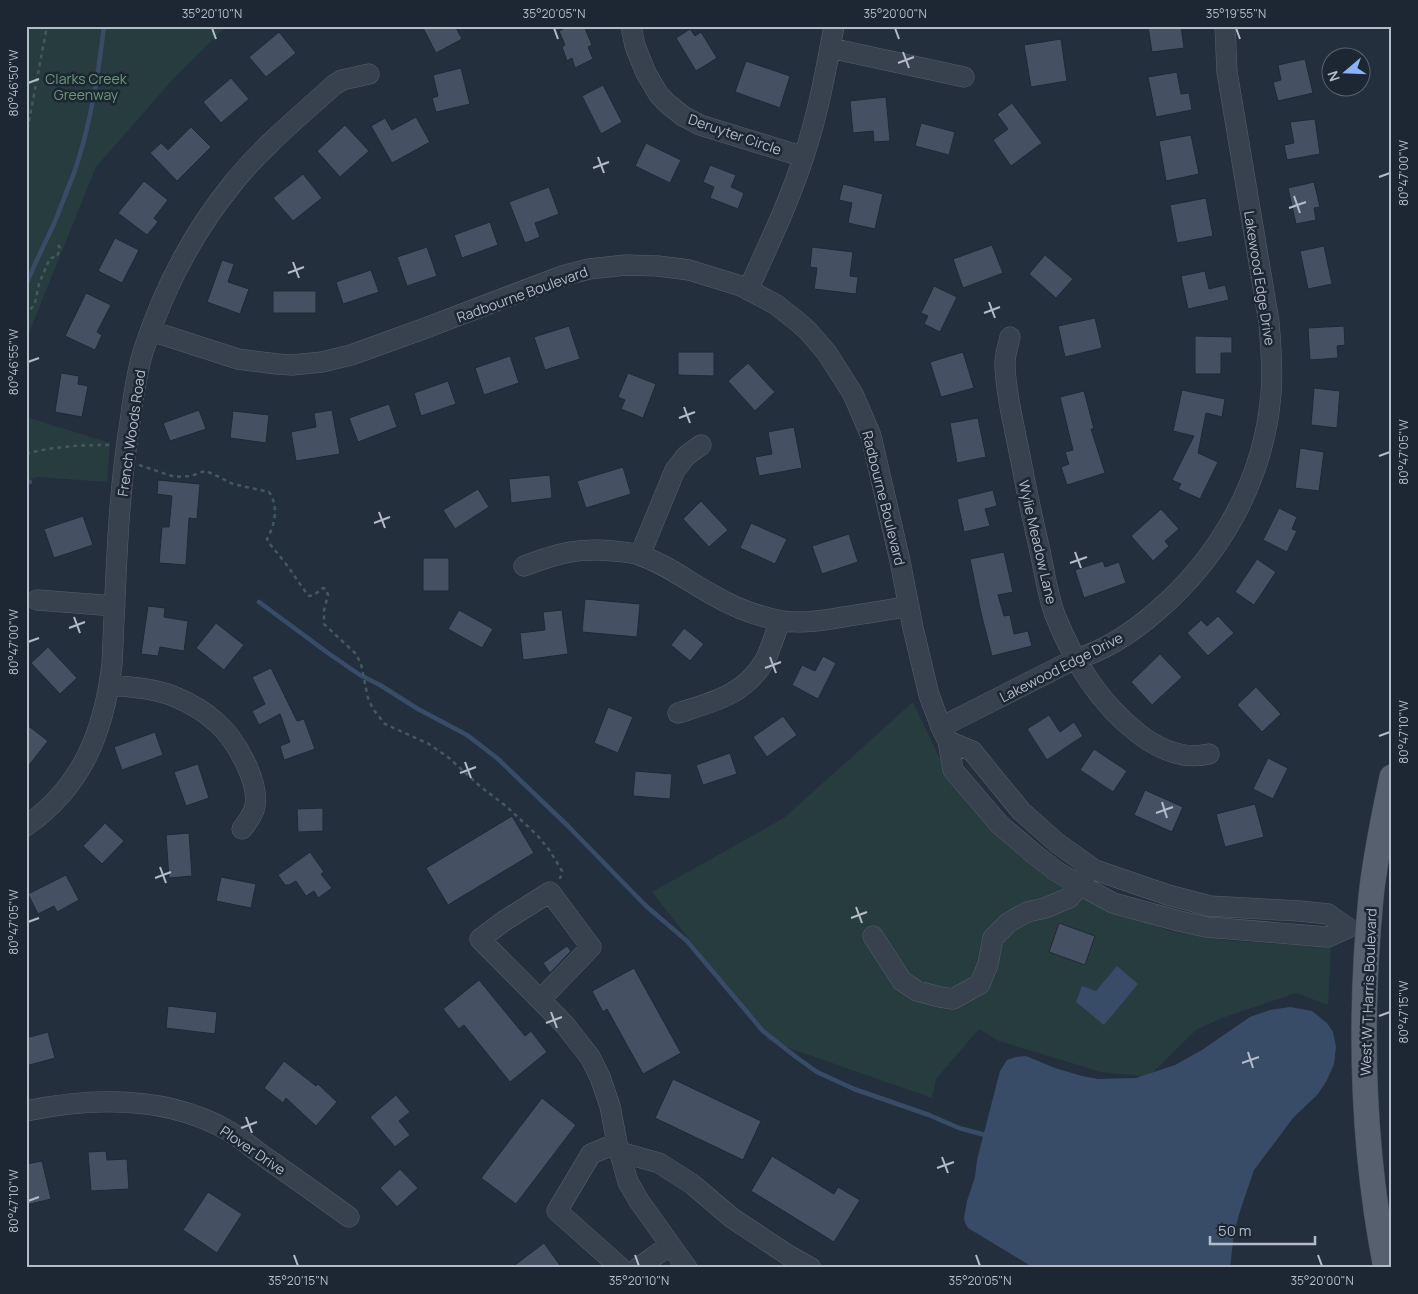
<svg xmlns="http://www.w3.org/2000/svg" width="1418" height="1294" viewBox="0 0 1418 1294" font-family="Manrope,sans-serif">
	<rect width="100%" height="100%" fill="#242f3e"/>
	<path fill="#263c3f" d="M26 26H227L174 78 96 167 26 340Z
		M26 417 110 443 107 482 38 477 26 480Z
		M913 702 941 761 969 801 1102 906 1170 931 1232 941 1331 947 1328 1005 1296 993 1222 1018 1196 1030 1148 1077 1101 1072 999 1041 979 1029 936 1079 932 1098 769 1041 652 892 784 818Z"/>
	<path fill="#394c67" d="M1117 966 1138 984 1104 1025 1076 1002 1082 986 1096 991Z
		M1290 1007 1312 1011 1327 1023 1333 1032 1336 1047 1334 1064 1327 1080 1318 1094 1293 1118 1254 1170 1240 1211 1234 1233 1230 1268H1034L968 1228 965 1223 964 1218 967 1201 975 1177 977 1160 1000 1071 1007 1060 1016 1057 1026 1056 1055 1068 1082 1076 1098 1079 1136 1078 1175 1065 1202 1050 1250 1017 1270 1010Z"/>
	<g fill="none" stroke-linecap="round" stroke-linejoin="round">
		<path stroke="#394c67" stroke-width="4.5" d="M26 285C34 265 44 245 53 226 60 210 66 192 73 176 90 128 98 77 104 26
			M26 481 30 482
			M259 602 328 653 360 675 380 685 418 709 467 735 497 758 567 825 646 906 687 941 763 1031 796 1057 817 1072 854 1089 929 1115 959 1128 989 1136"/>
	</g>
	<path fill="#455162" stroke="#1f2835" d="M422 26H455L462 39 436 53Z
		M570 26H584L592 45 588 47 593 59 575 68 572 58 567 61 562 47 565 45 559 31Z
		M1148 26H1181L1184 48 1152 52Z
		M690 29 695 36 701 32 717 58 696 71 676 38Z
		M279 32 296 53 266 77 249 57Z
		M1061 39 1067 81 1031 87 1024 45Z
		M1305 59 1313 93 1278 101 1273 82 1281 80 1278 65Z
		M746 61 790 76 780 108 735 92Z
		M461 68 470 104 436 112 432 98 438 96 433 75Z
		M1177 72 1181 94 1189 93 1192 110 1156 117 1148 77Z
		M231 78 249 99 221 123 203 102Z
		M603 85 622 122 601 134 582 96Z
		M886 97 890 141 874 142 873 131 853 133 850 101Z
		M1012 103 1042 143 1011 166 993 140 1008 129 997 114Z
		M416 117 430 142 392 163 371 126 385 118 392 130Z
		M1315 119 1320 154 1287 160 1284 145 1294 143 1290 122Z
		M921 123 955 132 949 155 915 146Z
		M345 125 369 151 340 177 317 151Z
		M191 127 211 147 177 181 150 153 161 143 168 150Z
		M1191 135 1199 174 1166 181 1159 141Z
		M646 143 681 160 670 183 635 166Z
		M710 165 736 175 731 187 744 193 738 209 710 198 714 187 703 182Z
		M303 174 322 198 293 221 273 198Z
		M144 181 168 200 154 218 158 222 147 235 118 213Z
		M1314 182 1320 207 1314 208 1316 220 1296 224 1288 188Z
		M843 184 883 194 875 229 848 223 852 203 839 200Z
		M549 187 559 214 535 223 540 237 525 243 509 202Z
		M1206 198 1213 236 1177 243 1170 205Z
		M490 222 498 245 462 258 454 235Z
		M115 238 139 250 122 283 98 271Z
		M992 245 1003 273 963 288 953 259Z
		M1324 246 1332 284 1308 289 1300 251Z
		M427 247 437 276 407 286 397 257Z
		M812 247 853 252 850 276 858 277 856 294 814 289 817 268 810 267Z
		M1045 255 1073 279 1056 298 1029 274Z
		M222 260 234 264 228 282 249 289 240 314 207 302Z
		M371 270 379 292 343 304 336 282Z
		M1205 271 1209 289 1225 285 1229 300 1188 309 1181 276Z
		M934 286 957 297 940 332 924 324 928 316 921 313Z
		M273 291H316V313H273Z
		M86 293 111 305 97 332 102 335 95 350 65 336Z
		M1095 318 1102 348 1065 357 1058 326Z
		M569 326 580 359 545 370 534 337Z
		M1344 326 1345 345 1337 346 1338 358 1310 360 1308 328Z
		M1195 336 1232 337V353H1221V374H1195Z
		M678 352H714V376L678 375Z
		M963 352 974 388 941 397 930 362Z
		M510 356 519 383 484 395 475 368Z
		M748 363 775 392 755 411 728 381Z
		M61 373 79 376 78 384 88 386 82 417 55 412Z
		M628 373 656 384 643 418 621 409 625 400 618 397Z
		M448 381 456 404 421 416 414 393Z
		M1314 388 1340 391 1337 428 1311 425Z
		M1182 390 1225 399 1222 417 1206 413 1198 453 1218 462 1200 499 1178 489 1181 484 1172 480 1194 436 1173 431Z
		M1084 391 1094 429H1091L1105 473 1067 485 1061 467 1069 464 1065 452 1073 450 1060 397Z
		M389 404 397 427 358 442 349 418Z
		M199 410 206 429 170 441 163 423Z
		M332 410 340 454 296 461 291 432 316 427 314 413Z
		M233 411 269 415 266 443 230 438Z
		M978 418 986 457 957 463 950 423Z
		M794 427 802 468 759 476 755 457 772 454 768 432Z
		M1300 448 1324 452 1319 491 1295 488Z
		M623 467 631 494 586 508 577 481Z
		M550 475 552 498 511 503 509 479Z
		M158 480 200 484 197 519 189 518 186 565 159 563 162 527H169L172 496 157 494Z
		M478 489 489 507 455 529 443 510Z
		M993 490 997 506 985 509 990 526 964 532 957 499Z
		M701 501 728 530 709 547 683 519Z
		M1279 508 1297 517 1292 529 1297 531 1287 552 1263 540Z
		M1161 509 1179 529 1165 541 1169 546 1153 561 1131 536Z
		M83 516 93 545 54 558 44 529Z
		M751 523 787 539 775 564 740 548Z
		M849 534 858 562 822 574 812 546Z
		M1004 552 1013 592 998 595 1004 616 1010 615 1014 634 1028 631 1032 646 992 656 981 613 970 559Z
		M423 558H449V591H423Z
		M1257 559 1276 572 1254 605 1235 592Z
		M1103 561 1105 567 1119 562 1126 583 1084 598 1075 570Z
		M585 599 640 604 637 637 582 632Z
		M148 606 165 608 164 617 188 621 184 651 160 647 158 656 141 654Z
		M459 610 493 629 482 648 448 629Z
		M562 610 568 654 523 660 520 633 545 630 543 612Z
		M1218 616 1234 633 1208 656 1187 633 1201 620 1207 626Z
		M216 623 244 645 224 670 196 648Z
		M684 628 704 644 690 661 671 645Z
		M48 647 77 678 60 694 31 663Z
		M1160 654 1182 677 1152 705 1131 682Z
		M823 656 836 663 818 699 792 685 802 665 815 671Z
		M271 668 297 721 304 719 315 749 284 760 280 746 290 742 280 714 259 725 252 711 265 704 252 677Z
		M1256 687 1281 714 1262 732 1237 705Z
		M608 707 633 717 618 753 594 743Z
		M1049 715 1060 732 1074 722 1083 736 1047 760 1027 729Z
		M783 716 797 735 767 757 753 737Z
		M26 724 48 741 26 769Z
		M155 732 163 755 122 770 114 747Z
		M1094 749 1127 771 1113 792 1080 770Z
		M730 753 737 774 703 785 696 765Z
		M1268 758 1288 768 1273 799 1253 789Z
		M198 764 209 798 186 806 174 772Z
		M635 771 672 774 670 799 633 796Z
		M1145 790 1183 807 1172 832 1134 815Z
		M1255 804 1264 837 1225 847 1216 814Z
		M323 808V831L298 832 297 809Z
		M512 816 534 853 448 905 426 868Z
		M105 823 124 841 102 864 83 846Z
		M189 833 192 876 169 878 166 835Z
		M310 852 324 872 321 874 332 888 318 898 314 891 306 896 296 881 289 885H285L278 875Z
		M66 875 79 900 57 912 54 906 38 914 28 894Z
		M221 877 256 884 251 908 216 901Z
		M1059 923 1095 936 1085 965 1049 952Z
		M567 946 571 951 550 973 543 963Z
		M634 968 681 1053 643 1074 607 1009 603 1012 592 991Z
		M479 980 525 1036 531 1031 547 1052 510 1082 464 1025 459 1029 443 1009Z
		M168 1006 217 1012 215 1034 166 1028Z
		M48 1032 55 1058 26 1066V1038Z
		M284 1061 316 1086 318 1084 337 1102 316 1126 286 1098 283 1103 264 1088Z
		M673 1079 761 1121 743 1160 655 1118Z
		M396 1095 410 1112 399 1121 410 1135 395 1147 370 1117Z
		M542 1098 576 1125 516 1204 481 1178Z
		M106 1151 107 1160 127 1159 129 1189 91 1191 88 1152Z
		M772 1156 834 1194 838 1187 860 1200 834 1242 751 1191Z
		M42 1161 51 1199 26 1205V1164Z
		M400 1169 418 1188 397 1207 380 1188Z
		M208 1192 242 1214 217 1253 183 1230Z
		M544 1243 562 1268H511Z"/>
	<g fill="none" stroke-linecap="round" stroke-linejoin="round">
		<g stroke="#565f6c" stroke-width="21">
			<path id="minor" d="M631 26 635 46 646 73 659 95 668 104 683 116 700 125 804 157
				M830 48 964 77
				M748 290C768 246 789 202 804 156 818 114 826 70 834 26
				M151 331 238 359 277 364 292 365 322 362 351 355 423 329 562 276 589 269 626 265 658 266 689 270 741 286 775 304 798 322 808 331 827 353 853 394 871 436 900 561 913 628 929 695 941 727 948 741 953 770 1000 825 1033 853 1056 871 1080 885 1113 903 1179 921 1206 927 1328 937 1348 928 1328 914 1299 911 1210 906 1168 895 1095 870 1057 843 1021 811 972 751 948 741
				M1010 337C1008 346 1005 354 1005 363 1005 379 1008 396 1011 412 1015 431 1019 451 1023 471 1028 500 1035 528 1041 556 1045 576 1048 596 1055 615 1074 662 1099 703 1139 734 1160 750 1183 760 1209 754
				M640 555 675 470 686 456 701 445
				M524 566C556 554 578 547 613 551 622 552 631 552 639 555 666 564 689 582 713 595 733 607 754 615 777 620 801 625 825 620 849 616 869 613 889 610 909 606
				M37 600 115 606
				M109 685C131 687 153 688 173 696 188 702 204 711 216 722 235 738 262 784 254 810 251 817 247 823 242 829
				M678 713C713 702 745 695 765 660 771 648 775 634 780 621
				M941 727 1075 659C1105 651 1134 631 1157 611 1221 556 1264 479 1271 394 1273 370 1271 346 1269 322L1227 72 1225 26
				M26 826C83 786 104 731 112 664 116 584 117 502 130 422 133 399 136 375 143 352 163 290 193 232 234 182 263 146 300 116 334 85L342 80 369 74
				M873 936 902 981 917 991 940 997 953 999 980 984 988 964 993 938 1008 923 1027 912 1045 908 1069 898 1080 885 1086 873
				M540 1000 591 947 550 892 504 921 480 939 565 1025 590 1057 600 1077 610 1106 617 1143 628 1182 639 1201 687 1268
				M26 1111C93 1097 168 1096 229 1131 243 1140 256 1151 269 1160 296 1179 323 1198 349 1217
				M617 1143 591 1154 557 1211 621 1268
				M620 1152 659 1163 692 1184 732 1218 788 1255 811 1268
				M638 1268 670 1245"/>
		</g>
		<g stroke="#414a57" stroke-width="26">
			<path id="major" d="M1386 1268C1362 1146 1359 1020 1371 897 1375 857 1384 816 1392 777"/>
		</g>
		<path stroke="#44595c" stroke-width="2.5" stroke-dasharray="4 4" stroke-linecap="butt" d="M26 137 47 26
			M26 316 35 303 39 284 50 258 57 257 60 248 58 245
			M26 454C54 446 82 445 111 445
			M139 465 175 477 191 476 205 471 213 474 233 484 269 492C279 506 275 525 267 539 271 547 277 552 282 559 292 571 299 584 309 596L314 595 323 588 326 589 328 595 324 610V624L356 654 361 664 368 698 373 709 385 724 429 744 449 758 481 787 506 806 537 835 550 851 562 871 560 879"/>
		<use href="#minor" stroke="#38414e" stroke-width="20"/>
		<use href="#major" stroke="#56606e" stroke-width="25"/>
	</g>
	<path fill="none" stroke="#b4bcc9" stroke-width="2" d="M212 28 216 39M554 28 558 39M895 28 899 39M1236 28 1240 39M903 52 909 68M898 63 914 57M28 83 39 79M598 157 604 173M593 168 609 162M1379 177 1390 173M1294 196 1300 213M1289 208 1306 202M293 262 299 278M288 273 304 267M989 302 995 318M984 313 1000 307M28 362 39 358M684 407 690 423M679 418 695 412M1379 456 1390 452M379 512 385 528M374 523 390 517M1075 552 1081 568M1070 563 1087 557M74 617 80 633M69 628 85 622M28 642 39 638M770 657 776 673M765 668 781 662M1379 736 1390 732M465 762 471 778M460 773 476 767M1162 802 1167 818M1156 813 1173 807M160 867 166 883M155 878 171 872M856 907 862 923M851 918 867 912M28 922 39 918M551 1012 557 1028M1379 1016 1390 1012M546 1023 562 1017M1248 1052 1253 1068M1242 1063 1259 1057M246 1117 252 1133M241 1128 257 1122M942 1157 948 1173M937 1168 954 1162M28 1201 39 1197M294 1255 298 1266M635 1255 639 1266M976 1255 980 1266M1318 1255 1322 1266"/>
	<g text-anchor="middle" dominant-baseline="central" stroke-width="5" stroke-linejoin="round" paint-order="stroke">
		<g font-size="14" fill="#6b9a76" stroke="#1d2633">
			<text x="86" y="78">Clarks Creek<tspan x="86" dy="16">Greenway</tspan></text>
		</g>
		<g font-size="14" fill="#b4bcc9" stroke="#1d2633">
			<text transform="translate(735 134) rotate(19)">Deruyter Circle</text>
			<text transform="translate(1260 278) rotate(81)">Lakewood Edge Drive</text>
			<text transform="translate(522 294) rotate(-20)">Radbourne Boulevard</text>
			<text transform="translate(131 433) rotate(-82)">French Woods Road</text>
			<text transform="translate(884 498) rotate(76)">Radbourne Boulevard</text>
			<text transform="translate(1038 542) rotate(77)">Wylie Meadow Lane</text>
			<text transform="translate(1061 667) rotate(-27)">Lakewood Edge Drive</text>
			<text transform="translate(1368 992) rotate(-88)">West W T Harris Boulevard</text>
			<text transform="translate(253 1150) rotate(34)">Plover Drive</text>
		</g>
	</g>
	<rect width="1418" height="1294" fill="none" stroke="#1d2633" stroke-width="55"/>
	<g transform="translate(1346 72) rotate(251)"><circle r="24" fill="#1d2633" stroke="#59626f"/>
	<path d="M0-4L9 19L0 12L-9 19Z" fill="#8ab4f8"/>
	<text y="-8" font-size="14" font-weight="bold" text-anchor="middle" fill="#b4bcc9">N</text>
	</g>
	<path d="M1210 1236v8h105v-8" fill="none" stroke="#b4bcc9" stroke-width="2.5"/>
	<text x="1218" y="1236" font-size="15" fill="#b4bcc9" stroke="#1d2633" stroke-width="4" paint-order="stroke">50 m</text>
	<rect x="28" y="28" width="1362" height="1238" fill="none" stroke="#b4bcc9" stroke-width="2"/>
	<g font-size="12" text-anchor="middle" fill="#b4bcc9">
		<text x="212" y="18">35°20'10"N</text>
		<text x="554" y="18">35°20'05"N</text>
		<text x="895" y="18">35°20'00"N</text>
		<text x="1236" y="18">35°19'55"N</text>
		<text transform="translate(14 83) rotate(-90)" y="4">80°46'50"W</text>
		<text transform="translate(1404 173) rotate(-90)" y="4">80°47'00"W</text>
		<text transform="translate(14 362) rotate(-90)" y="4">80°46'55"W</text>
		<text transform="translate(1404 452) rotate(-90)" y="4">80°47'05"W</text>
		<text transform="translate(14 642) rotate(-90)" y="4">80°47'00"W</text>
		<text transform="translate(1404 732) rotate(-90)" y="4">80°47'10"W</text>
		<text transform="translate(14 922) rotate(-90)" y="4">80°47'05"W</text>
		<text transform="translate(1404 1012) rotate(-90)" y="4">80°47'15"W</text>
		<text transform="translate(14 1201) rotate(-90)" y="4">80°47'10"W</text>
		<text x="298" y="1285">35°20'15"N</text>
		<text x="639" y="1285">35°20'10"N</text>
		<text x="980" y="1285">35°20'05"N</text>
		<text x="1322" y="1285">35°20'00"N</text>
	</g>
</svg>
